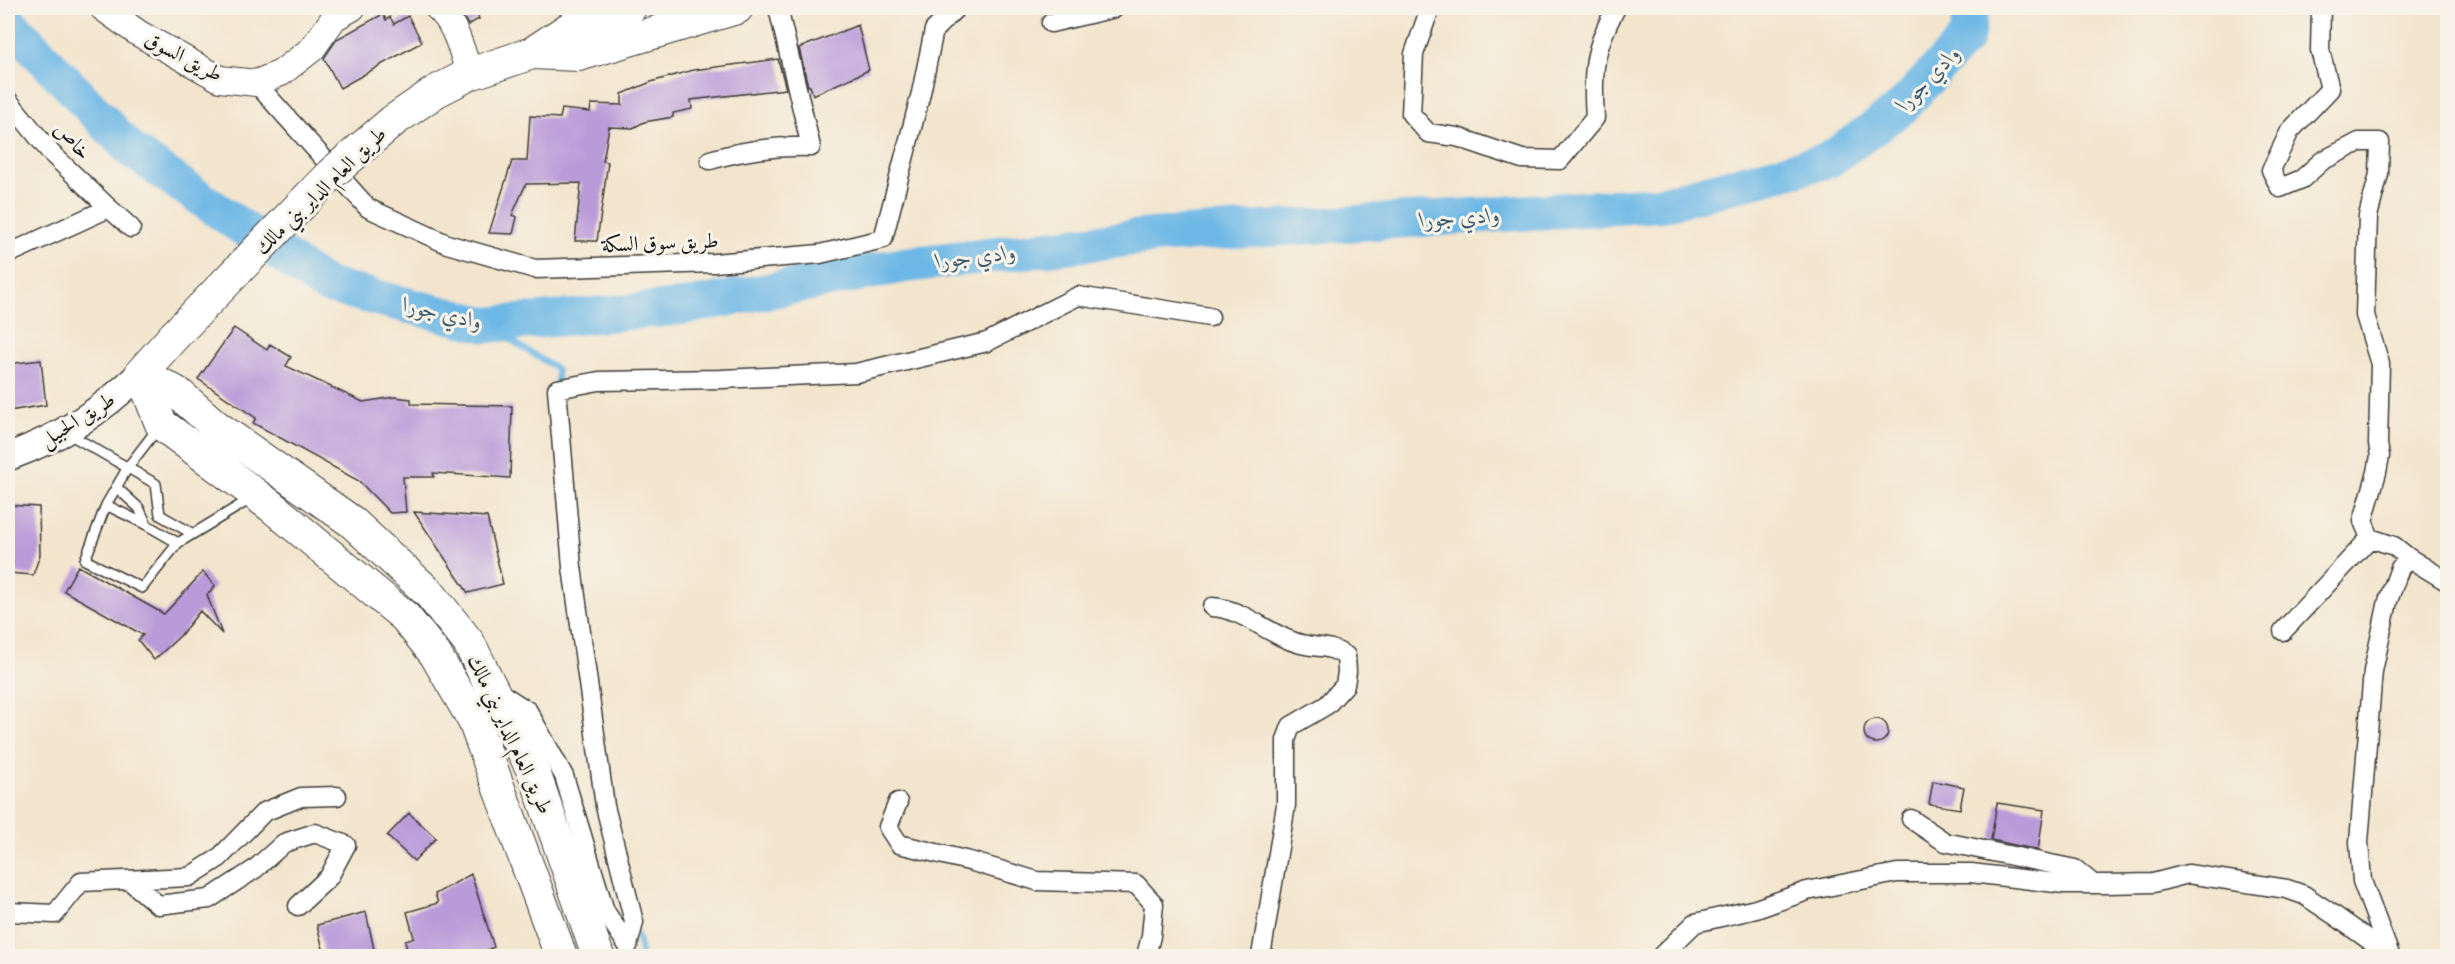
<svg xmlns="http://www.w3.org/2000/svg" width="2455" height="964" viewBox="0 0 2455 964" font-family="'EB Garamond',Amiri,serif">
	<rect width="100%" height="100%" fill="#f7f3e8"/>
	<filter id="ink" filterUnits="userSpaceOnUse"><feTurbulence type="fractalNoise" baseFrequency=".0167" numOctaves="2"/><feDisplacementMap in="SourceGraphic" scale="12" xChannelSelector="R" yChannelSelector="G"/><feConvolveMatrix kernelMatrix="1 2 1 2 8 2 1 2 1" color-interpolation-filters="sRGB"/></filter>
	<filter id="wash" filterUnits="userSpaceOnUse"><feTurbulence type="fractalNoise" baseFrequency=".008" numOctaves="4" result="noise"/><feDisplacementMap in="SourceGraphic" scale="24" xChannelSelector="R" yChannelSelector="G"/><feGaussianBlur stdDeviation="1.35" result="paint"/><feColorMatrix in="noise" values="0 0 0 0 0 0 0 0 0 0 0 0 0 0 0 0 0 1.4 0 .05"/><feComposite in="paint" operator="in"/></filter>
	<g filter="url(#wash)">
		<rect width="100%" height="100%" fill="#f3e5cd"/>
		<g fill="none" stroke-linecap="round" stroke-linejoin="round">
			<path stroke="#6db8e6" stroke-width="6" d="M487 325 557 369V386
				M637 934 642 956"/>
			<path stroke="#6db8e6" stroke-width="36" d="M8 21 131 150 325 285 487 325 683 307 905 265 1151 236 1662 204 1829 160 1900 109 1966 38 1972 8"/>
		</g>
		<g id="blocks">
			<path fill="#ba9bd9" d="M458 8H475L479 19 468 25Z
				M383 14 386 20 390 17 394 24 408 16 422 42 340 88 324 58 337 39Z
				M858 25 869 70 813 95 810 86H808L799 48Z
				M778 59 786 89 691 100 692 109 673 113V117L644 122 633 128 609 127 603 161 608 162 597 241H575L581 183 526 184 512 215 517 217 513 234 489 233 512 161H527L530 116 560 118 562 109 590 112 591 104 622 105V94L651 82 693 70Z
				M234 328 267 350 270 344 291 357 286 366 363 402 395 397 411 399V404L512 406 510 478 433 473 434 477H403L406 512 390 513 359 481 253 423 256 418 198 379Z
				M41 360 46 405 8 411V364Z
				M8 505 39 507 40 555 33 575 8 573Z
				M414 512 487 517 503 584 468 593Z
				M78 566 164 614 203 572 215 586 207 595 222 634 200 611 180 636 154 660 138 640 143 635 64 591Z
				M1864 731a12 12 0 1 1 24 0a12 12 0 1 1-24 0Z
				M1933 781 1964 787 1960 809 1929 804Z
				M1997 803 2044 810 2038 850 1991 840Z
				M409 813 436 838 414 861 387 836Z
				M471 874 494 947 470 957H408L405 940 414 938 407 912 438 903 435 894Z
				M366 912 375 954 365 957H325L317 925Z"/>
		</g>
	</g>
	<g filter="url(#ink)">
		<use href="#blocks" fill-opacity="0" stroke="#3c3a37" stroke-width="1.5"/>
		<g fill="none" stroke-linecap="round" stroke-linejoin="round">
			<g stroke="#3c3a37" stroke-width="12">
				<path id="lane" d="M158 428 128 467 106 505 85 560 142 588 178 543 252 498
					M69 434 156 484 160 515 193 534
					M116 487 139 508 147 525
					M106 505 147 525 178 543"/>
			</g>
			<g stroke="#3c3a37" stroke-width="21">
				<path id="street" d="M1430 8 1414 54 1411 114 1428 133 1457 137 1522 159 1560 160 1595 118C1592 71 1593 50 1616 8
					M2321 8 2320 50 2330 89 2290 131 2271 170 2280 188 2302 179 2322 161 2359 142H2380L2379 174 2368 216 2365 315 2380 364 2378 444 2380 456 2377 472 2363 521 2370 538 2394 546 2409 558
					M1051 23 1115 8
					M256 83 368 208 447 244 535 269 714 263 820 254 883 239 921 93 934 30 956 8
					M8 100 51 153 109 208
					M710 160C744 150 776 146 811 147L778 8
					M8 254 109 208 131 228
					M1212 607C1245 609 1269 636 1301 644 1322 649 1326 644 1346 656L1347 672 1345 685 1327 705 1291 726 1286 740V805L1261 956
					M2283 631 2370 538
					M497 691 528 711 564 776 605 911 628 946
					M898 802 888 827 899 844 973 862 1037 881 1136 884 1154 904 1151 936 1146 956
					M1911 819 1945 842 2075 869 2092 883
					M130 881 158 905 209 899 255 869 284 843 315 833 346 845 329 877 298 906
					M8 912 55 914 81 882 189 877 219 858 264 812 301 797 337 796
					M628 946 634 922 605 806 572 567 557 389 599 381 721 379 856 373 987 342 1078 296 1210 317
					M2390 955 2362 881 2359 842 2373 671 2388 601 2400 568 2409 558 2448 582
					M1661 956 1695 923 1756 909 1807 891 1897 873H1971L2064 884H2107L2153 883 2188 874 2287 889 2304 895 2334 915 2390 955"/>
			</g>
			<g stroke="#3c3a37" stroke-width="28">
				<path id="secondary" d="M103 8 138 33 220 79 256 83 281 73 312 49 334 18 352 8
					M438 8C456 23 462 53 470 74"/>
			</g>
			<g stroke="#3c3a37" stroke-width="30">
				<path id="primary" d="M8 457C63 436 98 414 141 373"/>
			</g>
			<g stroke="#3c3a37" stroke-width="34">
				<path id="highway" d="M532 53 579 55 737 8
					M393 121 435 92 470 74 532 53 573 26 630 8
					M141 373 179 394 217 427 352 522 430 594 469 643 535 775 598 956
					M141 373 161 424 271 506 405 617 435 654 474 721 561 956
					M141 373 174 336"/>
			</g>
			<use href="#lane" stroke="#fff" stroke-width="9"/>
			<use href="#street" stroke="#fff" stroke-width="18"/>
			<use href="#secondary" stroke="#fff" stroke-width="26"/>
			<use href="#primary" stroke="#fff" stroke-width="27"/>
			<use href="#highway" stroke="#fff" stroke-width="32"/>
			<g stroke="#3c3a37" stroke-width="34" stroke-linecap="butt">
				<path id="highway-bridge" d="M174 336 331 174 393 121"/>
			</g>
			<use href="#highway-bridge" stroke="#fff" stroke-width="32"/>
		</g>
	</g>
	<g text-anchor="middle" dominant-baseline="central" stroke-width="6" stroke-linejoin="round" paint-order="stroke">
		<g font-size="21" fill="#1c1c1c" stroke="#f7f3e8">
			<text transform="translate(184 56) rotate(27)">طريق السوق</text>
			<text transform="translate(73 140) rotate(46)">خاص</text>
			<text transform="translate(320 190) rotate(-44)">طريق العام الداير بني مالك</text>
			<text transform="translate(660 242) rotate(-2)">طريق سوق السكة</text>
			<text transform="translate(77 419) rotate(-32)">طريق الحبيل</text>
			<text transform="translate(511 734) rotate(65)">طريق العام الداير بني مالك</text>
		</g>
		<g font-size="22" font-style="italic" fill="#3c5a6d" stroke="#f7f3e8">
			<text transform="translate(1928 78) rotate(-46)">وادي جورا</text>
			<text transform="translate(1460 217) rotate(-4)">وادي جورا</text>
			<text transform="translate(976 256) rotate(-7)">وادي جورا</text>
			<text transform="translate(443 313) rotate(13)">وادي جورا</text>
		</g>
	</g>
	<rect width="2455" height="964" fill="none" stroke="#f7f3e8" stroke-width="30"/>
</svg>
